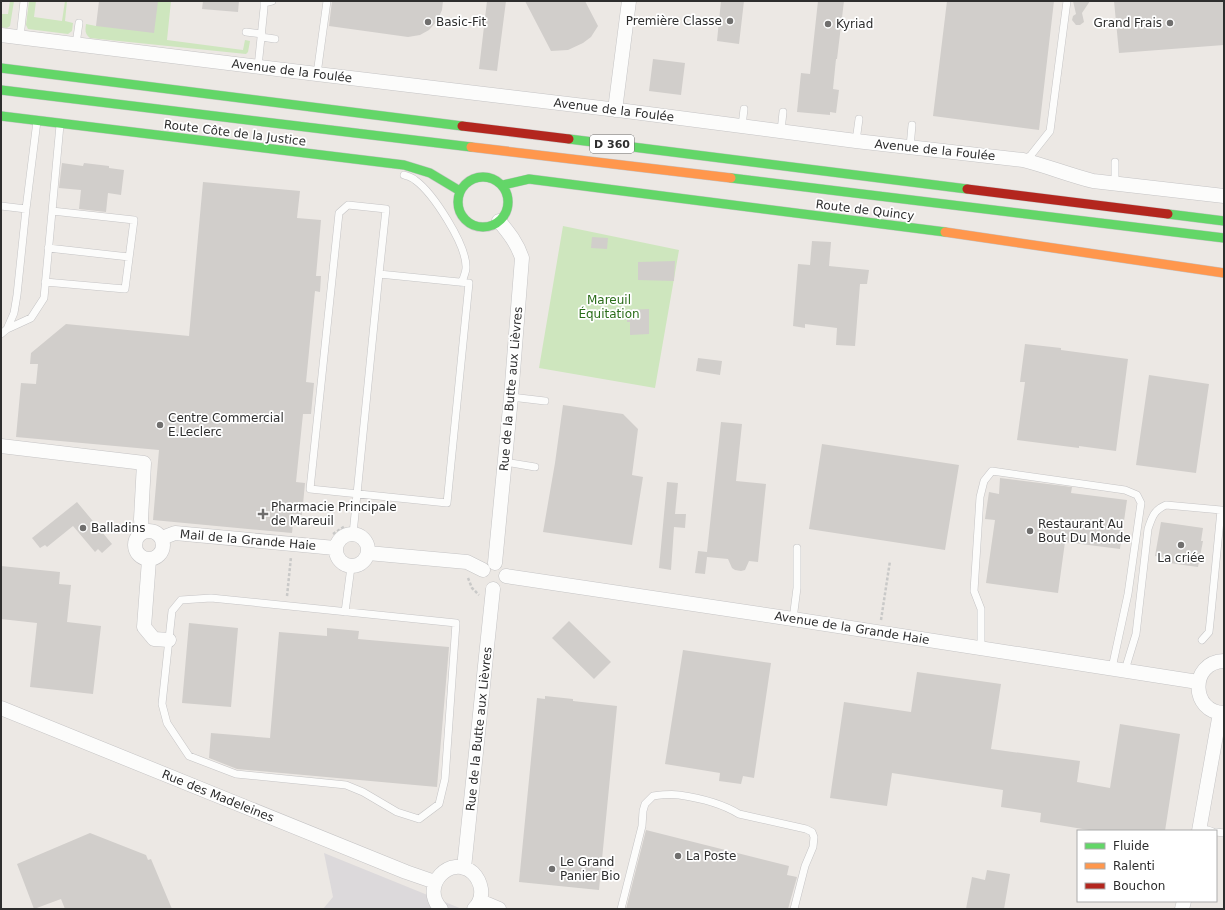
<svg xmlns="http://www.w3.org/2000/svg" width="1225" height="910" viewBox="0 0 1225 910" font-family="'DejaVu Sans',sans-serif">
	<rect width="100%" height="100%" fill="#ece8e4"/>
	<path fill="#dcd9db" d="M324 853 462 909H323L333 897Z"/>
	<path fill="#cee6be" d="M10 1H14L10 26 7 28 1 27V14H8Z
		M29 1H36L34 17 62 21 65 1H67L65 21 73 23 72 31 68 34 28 29 26 25Z
		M158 1H171L167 40 243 50 245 40 250 41 248 52 246 54 90 38C85 34 85 31 86 24L96 26Z
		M563 226 679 250 655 388 539 368Z"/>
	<path fill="#d1cecb" d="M99 1H158L154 33 96 26Z
		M203 1H239L238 12 202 9Z
		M332 1H443L442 10 437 21 429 30 420 35 408 37 329 26Z
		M487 1H506L497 71 479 69Z
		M525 1H585L598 26 591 37 583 43 568 50 551 51Z
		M721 1H744L739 44 717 41Z
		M818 1H844L837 59H836L833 89 839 90 836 113 830 112V115L797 112 801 73 810 74Z
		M947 1H1054L1039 130 933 116Z
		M1073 1H1090L1082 13 1084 22 1080 25H1076L1072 20 1073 16 1076 14Z
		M1114 1H1224V45L1119 53Z
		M653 59 685 63 681 95 649 91Z
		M62 163 83 166 84 163 109 166V168L124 170 121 195 108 193 106 212 79 209 81 190 59 188Z
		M203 182 300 191 297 218 321 220 316 276H321L320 292 315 291 306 382 314 383 311 414H303L296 482 305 483 302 515 294 514 292 533 153 520 159 450 16 437 21 383 36 384 38 364H30L31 353 66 324 189 336Z
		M592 237 608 238 607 249 591 248Z
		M812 241 831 242 829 266 869 270 867 284H860L855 346 836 345 837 328 805 324V328L793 326 798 264 810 265Z
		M675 261 674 281 638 280V262Z
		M649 309V334L630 335V322H627V310Z
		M1025 344 1061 348V350L1128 359 1116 451 1079 446V448L1017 440 1025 382H1020Z
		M698 358 722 361 720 375 696 371Z
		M1149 375 1209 384 1196 473 1136 465Z
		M563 405 623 414 638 429 632 475 643 477 632 545 543 532 555 463Z
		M721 422 742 424 736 481 766 484 758 562 749 561 745 570 741 571 735 570 732 568 728 559 707 557 705 574 695 573 698 551 707 552Z
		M822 444 959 465 945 550 809 529Z
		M1000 478 1072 487 1071 493 1127 500 1120 549 1065 542 1058 593 986 583 995 520 985 519 989 492 999 494Z
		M667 482 678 483 675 514H686L685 528 674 527 671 570 659 568Z
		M77 502 112 544 102 553 98 549 95 552 73 526 47 547 45 545 40 548 32 538Z
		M1161 522 1203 528 1201 541H1203L1198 567 1162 562 1163 557 1155 556Z
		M1 566 60 572 59 584 71 585 67 622 101 626 93 694 30 687 37 623 1 619Z
		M569 621 611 662 594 679 552 638Z
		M189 623 238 628 231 707 182 703Z
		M327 628 359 631 358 639 449 647 437 787 237 769 209 758 211 733 270 738 279 632 327 636Z
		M683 650 771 663 754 778 743 776 741 784 719 781 720 773 665 764Z
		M917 672 1001 684 991 749 1080 761 1077 782 1110 788 1120 724 1180 734 1165 831H1095L1040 822 1041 813 1001 807 1003 790 892 773 887 806 830 798 844 702 911 712Z
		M545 696 573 699V701L617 706 599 890 519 882 537 698 545 699Z
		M646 830 789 866 787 875 797 877 788 909H626Z
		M90 833 146 855 148 860 151 859 172 909H65L61 899 34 909 17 864Z
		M987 870 1010 874 1004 909H966L972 877 985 880Z"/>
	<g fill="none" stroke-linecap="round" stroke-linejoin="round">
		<g stroke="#c5c4c5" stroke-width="8">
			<path id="lane" d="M264 3 272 1
				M246 32 262 34
				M20 37 24 1
				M261 37 275 39
				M76 44 79 23
				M258 67 264 8V1
				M317 74 327 1
				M742 126 744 109
				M781 131 783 112
				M856 141 859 119
				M910 147 912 125
				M1024 160 1031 155 1050 131 1067 1
				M404 175C407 176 412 177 415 180 433 193 467 245 466 268 466 272 463 278 462 283
				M1115 183V162
				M348 205 386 209 379 274 469 283 447 503 310 489 339 213Z
				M1 206 26 209 37 121
				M48 248 129 257
				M45 282 125 289 134 220 52 211
				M7 329 31 318 44 298 60 125
				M1 334 7 329 14 313 17 295 26 209
				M511 397 545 401
				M505 462 535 467
				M353 534 379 274
				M211 598 456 623 445 779 439 804 419 819 397 812 363 792 346 785 236 774 189 756 167 723 162 704 172 611 181 600Z
				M345 612 351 567
				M793 619 797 588V548
				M981 648V609L974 591 980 497 984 481 992 471 1125 490 1137 495 1141 503 1128 594 1112 668
				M1125 670 1136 634 1148 529C1152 517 1154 510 1166 505L1221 510 1211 613 1209 632 1202 640
				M1200 828 1211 831
				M1216 832 1224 833
				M621 909 642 826 643 811 645 804 653 796C661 795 671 794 679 795 700 798 721 803 739 814L806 829 812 832 814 837 813 847 805 866 794 909"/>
		</g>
		<g stroke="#c5c4c5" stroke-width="15">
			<path id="street" d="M1 35 317 74 626 111 856 141 1023 160C1047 166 1069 175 1093 181L1224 196
				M615 110 629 1
				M1 446 144 463 141 519 142 532
				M135 545a14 14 0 1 1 28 0a14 14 0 1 1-28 0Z
				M336 550a16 16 0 1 1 32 0a16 16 0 1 1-32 0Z
				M162 538 175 533 335 548
				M368 553 467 562 483 570
				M149 560 144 627 154 639 169 640
				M495 563 511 397 522 258C517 243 509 233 499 221
				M506 576 793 619 1198 682
				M1224 661C1189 662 1191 713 1224 713
				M1 708 406 872 435 882
				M1199 831 1220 713
				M464 868 493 589
				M480 901 499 909
				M441 909C419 886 451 853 473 873 478 878 480 883 481 889 482 897 479 904 474 909
				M1182 909 1184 901"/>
		</g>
		<g stroke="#c5c4c5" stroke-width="10">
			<path id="fast" d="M1 68 462 126
				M1 90 471 147
				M1 116 404 165 430 173 460 191
				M569 139 967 189
				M458 202a25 25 0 1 1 50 0a25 25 0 1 1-50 0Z
				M731 178 1224 238
				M503 185 529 179 945 232
				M1168 214 1224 221"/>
		</g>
		<g stroke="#c5c4c5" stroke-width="10">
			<path id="slow" d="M471 147 731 178
				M945 232 1224 273"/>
		</g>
		<g stroke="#c5c4c5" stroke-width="10">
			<path id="jam" d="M462 126 569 139
				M967 189 1168 214"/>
		</g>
		<path stroke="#c9c9c8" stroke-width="2.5" stroke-dasharray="3 2" stroke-linecap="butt" d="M333 534 345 526
			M468 578 472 588 479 595
			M287 596 291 557
			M881 620 890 561"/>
		<use href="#lane" stroke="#fcfcfb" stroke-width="7"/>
		<use href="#street" stroke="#fcfcfb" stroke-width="14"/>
		<use href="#fast" stroke="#63d668" stroke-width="9"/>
		<use href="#slow" stroke="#ff974d" stroke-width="9"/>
		<use href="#jam" stroke="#b3261e" stroke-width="9"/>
	</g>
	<g fill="#706f6e" stroke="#fff" stroke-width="1.5">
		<circle cx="730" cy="21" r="4"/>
		<circle cx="428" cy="22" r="4"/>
		<circle cx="1170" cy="23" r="4"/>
		<circle cx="828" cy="24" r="4"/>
		<circle cx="160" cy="425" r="4"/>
		<path d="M261 508h4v4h4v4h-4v4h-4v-4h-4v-4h4z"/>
		<circle cx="83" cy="528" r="4"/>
		<circle cx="1030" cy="531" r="4"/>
		<circle cx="1181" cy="545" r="4"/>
		<circle cx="678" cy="856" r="4"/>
		<circle cx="552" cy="869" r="4"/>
	</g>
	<g text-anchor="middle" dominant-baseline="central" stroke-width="3.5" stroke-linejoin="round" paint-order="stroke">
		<rect fill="#fff" stroke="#6d6d6d" stroke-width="1" x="590" y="135" width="44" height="18" rx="3"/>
		<g font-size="11" font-weight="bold" fill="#2e2e2e">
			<text x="612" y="144">D 360</text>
		</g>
		<g font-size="12" fill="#2e2e2e" stroke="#fff" text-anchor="start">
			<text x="722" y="21" text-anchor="end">Première Classe</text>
			<text x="436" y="22">Basic-Fit</text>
			<text x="1162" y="23" text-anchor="end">Grand Frais</text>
			<text x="836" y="24">Kyriad</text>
			<text x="168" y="418">Centre Commercial<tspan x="168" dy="14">E.Leclerc</tspan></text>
			<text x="271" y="507">Pharmacie Principale<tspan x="271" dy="14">de Mareuil</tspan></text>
			<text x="1038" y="524">Restaurant Au<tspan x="1038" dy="14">Bout Du Monde</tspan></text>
			<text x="91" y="528">Balladins</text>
			<text x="1181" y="558" text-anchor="middle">La criée</text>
			<text x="686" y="856">La Poste</text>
			<text x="560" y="862">Le Grand<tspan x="560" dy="14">Panier Bio</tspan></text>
		</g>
		<g font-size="12" fill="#2e2e2e" stroke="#fff">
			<text transform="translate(292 71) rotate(7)">Avenue de la Foulée</text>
			<text transform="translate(614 110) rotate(7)">Avenue de la Foulée</text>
			<text transform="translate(235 133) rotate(7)">Route Côte de la Justice</text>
			<text transform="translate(935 150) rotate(6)">Avenue de la Foulée</text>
			<text transform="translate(865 210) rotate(7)">Route de Quincy</text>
			<text transform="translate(511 389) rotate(-85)">Rue de la Butte aux Lièvres</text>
			<text transform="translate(248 540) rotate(5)">Mail de la Grande Haie</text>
			<text transform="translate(852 628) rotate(9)">Avenue de la Grande Haie</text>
			<text transform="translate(479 729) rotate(-84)">Rue de la Butte aux Lièvres</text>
			<text transform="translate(218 796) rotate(22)">Rue des Madeleines</text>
		</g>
		<g font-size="12" fill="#2c6e1b" stroke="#fff">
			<text x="609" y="300">Mareuil<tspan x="609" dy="14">Équitation</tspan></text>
		</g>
	</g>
	<rect width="1225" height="910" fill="none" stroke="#2e2e2e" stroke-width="4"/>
	<rect x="1077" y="830" width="140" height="72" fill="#ffffff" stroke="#ababab"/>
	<rect x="1085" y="843" width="20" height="6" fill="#63d668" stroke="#ababab"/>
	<text x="1113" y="850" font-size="12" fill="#2e2e2e">Fluide</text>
	<rect x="1085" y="863" width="20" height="6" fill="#ff974d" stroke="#ababab"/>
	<text x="1113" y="870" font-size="12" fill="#2e2e2e">Ralenti</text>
	<rect x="1085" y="883" width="20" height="6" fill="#b3261e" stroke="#ababab"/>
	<text x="1113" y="890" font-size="12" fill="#2e2e2e">Bouchon</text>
</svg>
